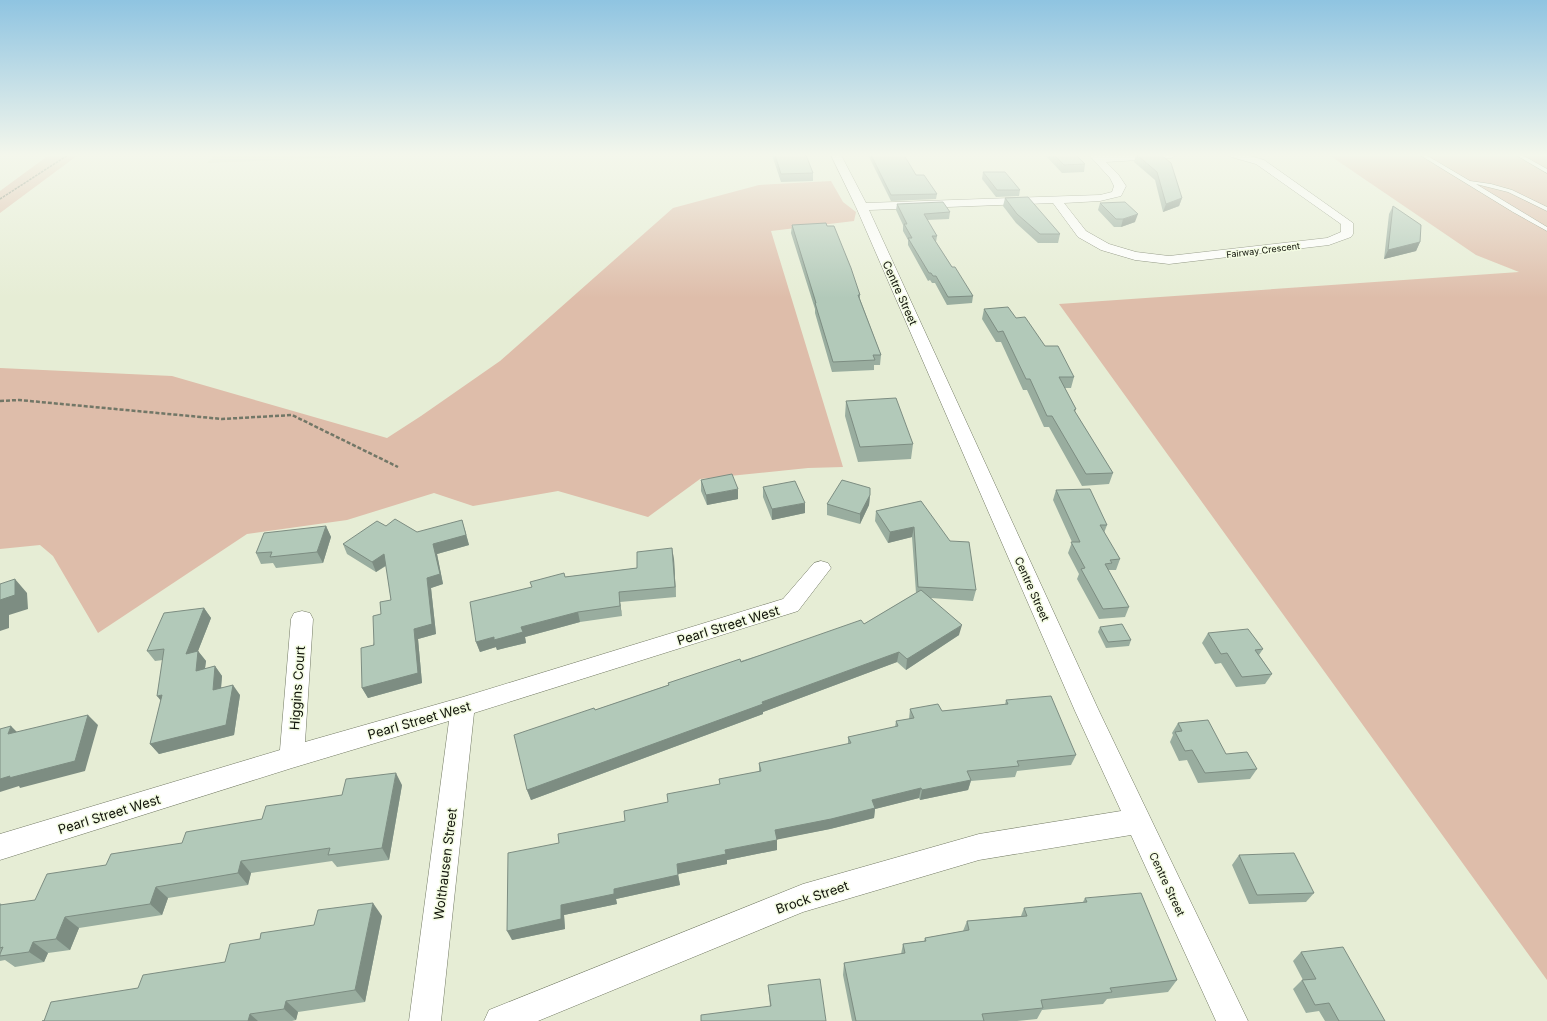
<svg xmlns="http://www.w3.org/2000/svg" width="1547" height="1021" viewBox="0 0 1547 1021" font-family="Inter,sans-serif">
	<rect width="100%" height="100%" fill="#e6edd5"/>
	<path fill="#d8e2c2" d="M215 155H403L207 163Z"/>
	<path fill="#debdaa" d="M49 155H78L0 213V191Z
		M1329 155H1547V980L1059 304 1519 272 1476 255Z
		M831 181 843 202 856 212 854 221 771 231 843 467 808 468 700 479 648 517 558 491 473 506 434 493 347 520 247 534 98 633 53 556 40 545 0 549V368L172 376 387 438 421 416 500 361 673 208 759 185Z"/>
	<g fill="none" stroke-linecap="round" stroke-linejoin="round">
		<g stroke="#737a64" stroke-width="1">
			<path id="service" d="M1420 155H1426L1470 181 1491 184 1512 190 1547 207V211L1508 192 1476 184 1547 227V231L1513 212Z
				M1516 155H1522L1547 169V173Z"/>
		</g>
		<g stroke="#737a64" stroke-width="1">
			<path id="minor" d="M831 155H841L866 203 1100 195 1112 192 1114 186 1110 178 1089 155H1176L1171 158 1106 162 1118 174 1126 186 1121 196 1100 201 1064 203 1086 231 1109 244 1136 252 1169 256 1327 238 1341 232V224L1256 164 1231 157 1230 155H1247L1264 160 1353 223V234L1351 237 1329 245 1169 264 1135 260 1101 250 1078 237 1053 203 869 210 1099 711 1248 1021H1216L1131 835 979 860 803 912 538 1021H484L489 1010 803 884 979 834 1121 811 1075 711 856 207Z
				M821 561 828 563 831 568 798 611 474 713 441 1021H409L449 721 292 768 0 860V834L280 750 291 619 294 613 302 611 310 613 313 619 305 742 463 697 783 599 814 563Z"/>
		</g>
		<path stroke="#727767" stroke-width="1.5" stroke-dasharray="2.5 1" stroke-linecap="butt" d="M0 199 68 155"/>
		<path stroke="#727767" stroke-width="2.5" stroke-dasharray="4 2" stroke-linecap="butt" d="M0 401 19 400 222 419 292 415 398 467"/>
		<use href="#service" fill="#fff" fill-rule="evenodd"/>
		<use href="#minor" fill="#fff" fill-rule="evenodd"/>
	</g>
	<path fill="#99ad9f" d="M772 155H806L813 173V181L781 182Z
		M868 155H904L916 175 937 194 936 199 891 201Z
		M1045 155H1076L1085 164 1084 172 1062 173Z
		M1136 155H1161L1182 198 1179 206 1163 212 1155 180 1134 162Z
		M983 172 1020 190 1019 196 996 197 982 179Z
		M1005 198 1060 234 1058 243H1038L1016 223 1003 206Z
		M1100 203 1135 222 1121 227H1114L1098 210Z
		M897 204 950 212 949 219 927 220 937 236 936 242 952 267 973 296 972 303 947 305 935 283H932L930 280 928 281 908 245V240L903 231V225L896 210Z
		M1393 206 1420 242 1416 251 1384 259 1389 214Z
		M792 225 860 295V299L881 355 880 365H874V370L832 372 815 313V309L791 233Z
		M984 309 1016 318 1045 346 1074 377 1071 388H1065L1076 409 1075 412 1113 473 1109 484 1082 486 1049 427H1044L1027 390H1023L1001 342H996L982 319Z
		M846 401 913 444 911 459 858 462 845 416Z
		M701 480 738 499 707 505 701 491Z
		M763 487 805 513 772 520 763 497Z
		M1056 490 1107 525 1104 533 1120 559 1116 570H1109V571L1129 607 1125 617 1099 619 1077 579 1079 574 1068 553 1072 542 1053 500Z
		M870 495 869 505 860 524 827 515V504Z
		M921 501 976 590 973 601 931 598 959 635 906 670 897 662 763 712V714L531 800 527 790 595 710 668 685V683L864 624 916 593 912 537 888 543 875 521 876 511Z
		M326 526 331 537 323 563 276 568 273 563 261 564 256 553Z
		M386 526 417 532 465 530 469 545 437 554 443 584 431 588 436 634 418 639 422 683 368 698 362 688 381 614 391 600 386 566 376 572 347 554 343 544Z
		M674 559 676 597 620 602 622 616 580 622 525 637 526 643 497 650 496 647 480 652 476 642 532 587 565 577 637 568Z
		M204 608 211 618 198 651 206 661 205 669 215 666 222 676 221 687 240 695 234 735 159 754 150 744 161 700 163 660 155 661 147 651Z
		M1100 627 1131 640 1129 646 1106 648 1098 632Z
		M1208 633 1263 649 1259 655 1272 674 1265 684 1236 687 1221 663 1215 664 1202 643Z
		M1006 700 1076 755 1071 765 1017 771 1015 777 971 781 968 790 920 800 919 798 875 809 874 818 830 829 777 839V850L727 860V864L678 874 680 885 616 899 617 904 564 915 565 929 512 940 559 843 625 821 668 802 720 784 719 779 759 772V763L848 744V737L895 727 896 721 909 719 910 709 942 711 1005 705Z
		M1178 723 1226 754 1257 769 1250 779 1198 783 1187 760 1179 761 1170 742 1173 735 1172 733Z
		M402 785 389 860 337 867 332 861 251 873 248 885 168 898 162 915 79 928 70 950 48 953 44 962 15 967 5 960 0 961V903L2 905 35 900 106 865 182 843 342 795Z
		M1239 855 1314 893 1306 902 1249 904 1232 865Z
		M1085 898 1177 980 1168 992 1107 999 1103 1004 1042 1010 1037 1019 1017 1021H852L843 975 844 963 901 954 903 944 924 941 925 938 963 931 967 921 1021 916 1024 908 1083 902Z
		M382 916 365 1002 298 1012 296 1020 292 1021H42L138 988 225 962 260 939Z
		M1301 952 1385 1021H1325L1319 1011 1306 1013 1293 989 1302 980H1303L1293 961Z
		M768 985 826 1021 770 1006Z"/>
	<path fill="#7d8d82" d="M1182 198 1179 206 1163 212 1166 204Z
		M1138 214 1135 222 1121 227 1123 219Z
		M1420 242 1416 251 1384 259 1388 250Z
		M738 489V499L707 505 706 495Z
		M870 495 869 505 860 524V514Z
		M805 503V513L772 520V509Z
		M462 520 469 545 437 554 443 584 431 588 436 634 418 639 422 683 368 698 362 688 414 629 427 578 433 544Z
		M326 526 331 537 323 563 317 552Z
		M914 527 912 537 888 543 890 532Z
		M672 548 674 559 676 597 675 587Z
		M384 554 388 564 376 572 372 562Z
		M15 579 27 593 28 609 9 615V628L0 631V600Z
		M619 592 620 602 622 616 620 606Z
		M204 608 211 618 198 651 206 661 203 681 196 671 186 654Z
		M578 612 580 622 525 637 526 643 497 650 496 647 480 652 476 642 494 637 521 627Z
		M962 625 959 635 906 670 907 659Z
		M899 652 897 662 763 712V714L531 800 527 790 762 702Z
		M215 666 222 676 220 700 213 690Z
		M233 685 240 695 234 735 159 754 150 744Z
		M162 695 165 706 157 696Z
		M88 715 98 725 85 771 20 788 19 786 0 792V779Z
		M11 726 21 736 8 734Z
		M396 773 402 785 389 860 382 848Z
		M971 780 968 790 920 800 922 790Z
		M921 788 919 798 875 809 874 818 830 829 775 840V830L872 800Z
		M777 840V850L727 860V864L678 874 680 885 616 899 617 904 564 915 565 929 512 940 507 931 561 905 614 889 677 864 725 850Z
		M241 861 251 873 248 885 238 873Z
		M156 887 168 898 162 915 150 904Z
		M373 903 382 916 365 1002 355 990Z
		M65 917 79 928 70 950 56 939Z
		M33 942 48 953 44 962 29 952Z
		M286 1001 298 1012 296 1020 284 1009Z
		M250 1014 258 1021H248Z"/>
	<path fill="#b2c9b9" stroke="#7d8d82" d="M775 155H806L813 173 781 174Z
		M871 155H904L916 175H924L937 194 891 195Z
		M1054 155H1076L1085 164 1064 165Z
		M1137 155H1161L1171 163 1182 198 1166 204 1157 172Z
		M983 172H1005L1020 190H997Z
		M1028 197 1060 234H1040L1017 214 1005 198Z
		M943 202 950 212 924 214 937 236H932L952 267H955L973 296 948 297 936 276H933L931 273H929L908 238H912L904 224H907L897 204Z
		M1125 202 1138 214 1123 219H1116L1100 203Z
		M1393 206 1421 225 1420 242 1388 250Z
		M826 223 827 226H834L851 268 860 295H858L881 355H873L875 360 833 362 815 303H816L792 225Z
		M1008 307 1016 318 1025 317 1045 346H1058L1074 377H1059L1076 409 1074 410 1113 473 1086 474 1052 416H1047L1030 379H1026L1003 331 998 332 984 309Z
		M896 398 913 444 860 447 846 401Z
		M732 474 738 489 706 495 701 480Z
		M842 480 870 488V495L860 514 827 504Z
		M795 481 805 503 772 509 763 487Z
		M1090 489 1107 525H1100L1120 559 1110 560 1112 563 1105 564 1129 607 1103 609 1081 569 1085 568 1071 542H1080L1056 490Z
		M921 501 950 541 969 542 976 590 918 587 914 527 890 532 876 511Z
		M395 519 417 532 462 520 466 535 433 544 440 574 427 578 432 624 414 629 418 673 362 688 361 648 374 645 373 616 381 614 380 602 391 600 384 554 372 562 343 544 377 521 386 526Z
		M326 526 317 552 270 557 272 552 256 553 264 533Z
		M672 548 675 587 619 592 620 606 578 612 521 627 523 632 494 640V637L476 642 470 602 532 587 530 582 564 573 565 577 637 568V552Z
		M15 579V595L0 600V584Z
		M921 590 962 625 907 659 899 652 762 702 763 704 527 790 514 735 594 708 595 710 669 685 668 683 740 659 741 662 861 620 864 624Z
		M204 608 186 654 198 651 196 671 215 666 213 690 233 685 226 725 150 744 162 695 157 696 164 649 147 651 164 613Z
		M1122 624 1131 640 1108 642 1100 627Z
		M1248 629 1263 649 1255 650 1272 674 1242 677 1227 653 1221 654 1208 633Z
		M1051 696 1076 755 1017 761 1019 766 967 771 971 780 922 790 921 788 872 800 875 808 831 819 775 830 777 840 725 850 726 854 677 864 678 875 614 889V894L561 905V919L507 931 508 853 559 843 558 834 625 821 624 811 668 802 667 794 720 784 719 779 761 771 759 763 851 743 848 737 898 726 896 721 914 718 910 709 938 704 942 711 1008 704 1006 700Z
		M88 715 75 761 9 778 10 776 0 779V729L11 726 8 734Z
		M1208 720 1226 754 1247 752 1257 769 1205 773 1192 750 1185 751 1175 732 1182 731 1178 723Z
		M396 773 382 848 328 855 330 848 241 861 238 873 156 887 150 904 65 917 56 939 33 942 29 952 0 956V954L3 947 0 948V905L35 900 47 874 106 865 111 854 182 843 186 832 262 819 266 806 342 795 346 779Z
		M1294 853 1314 893 1257 895 1239 855Z
		M1141 893 1177 980 1110 988 1112 992 1041 1000 1043 1008 982 1014 984 1021H856L844 963 905 953 903 944 926 941 925 938 969 930 967 921 1027 916 1024 908 1087 902 1085 898Z
		M373 903 355 990 286 1001 284 1009 250 1014 248 1021H42H44L51 1002 138 988 143 975 225 962 230 944 260 939 261 933 314 925 318 910Z
		M1343 947 1385 1021H1339L1329 1003 1315 1005 1302 980 1316 979 1301 952Z
		M820 979 826 1021H701V1015L771 1006 768 985Z"/>
	<linearGradient id="sky" x2="0" y2="1"><stop stop-color="#8fc4e1"/><stop offset="0.52" stop-color="#f4f7ec"/><stop offset="1" stop-color="#f4f7ec" stop-opacity="0"/></linearGradient>
	<rect width="1547" height="298" fill="url(#sky)"/>
	<g text-anchor="middle" dominant-baseline="central" stroke-width="3" stroke-linejoin="round" paint-order="stroke">
		<g font-size="9" fill="#10130a" stroke="#f3fbe2">
			<text transform="translate(1263 250) rotate(-7)">Fairway Crescent</text>
		</g>
		<g font-size="11" fill="#10130a" stroke="#f3fbe2">
			<text transform="translate(900 293) rotate(66)">Centre Street</text>
			<text transform="translate(1032 589) rotate(66)">Centre Street</text>
			<text transform="translate(1167 884) rotate(65)">Centre Street</text>
		</g>
		<g font-size="13" fill="#10130a" stroke="#f3fbe2">
			<text transform="translate(728 625) rotate(-17)">Pearl Street West</text>
			<text transform="translate(297 688) rotate(-86)">Higgins Court</text>
			<text transform="translate(419 720) rotate(-16)">Pearl Street West</text>
			<text transform="translate(109 814) rotate(-17)">Pearl Street West</text>
			<text transform="translate(445 864) rotate(-83)">Wolthausen Street</text>
			<text transform="translate(812 897) rotate(-19)">Brock Street</text>
		</g>
	</g>
</svg>
